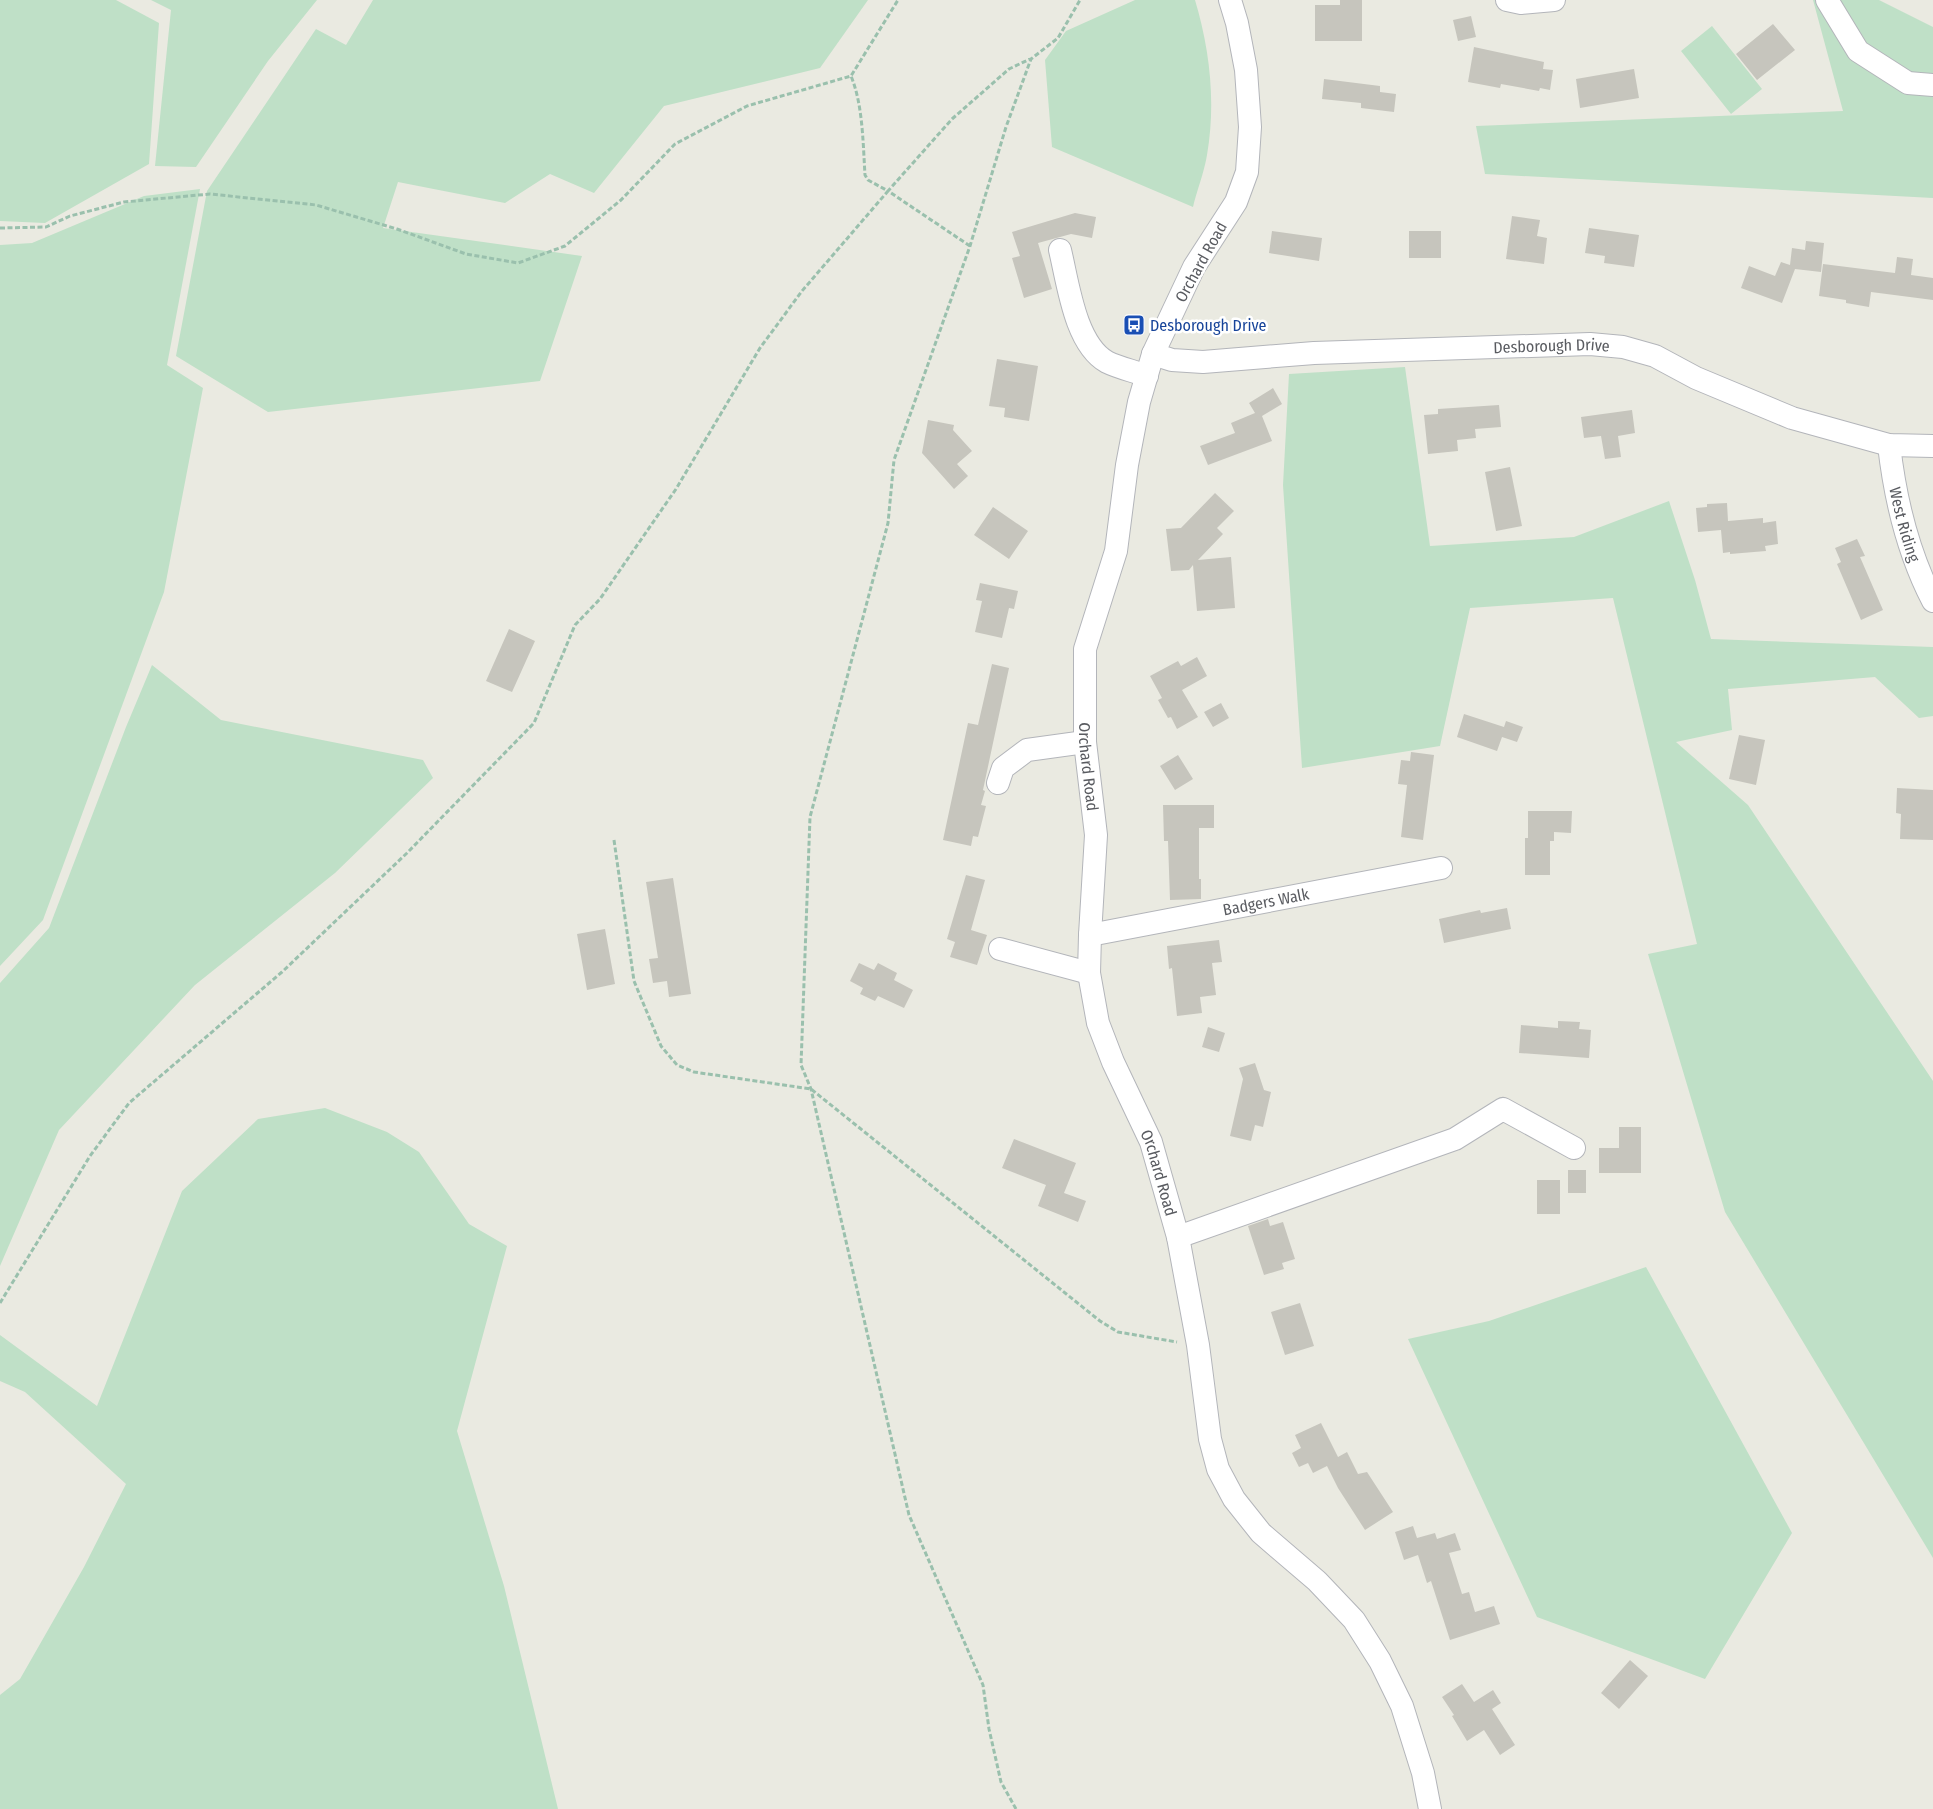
<svg xmlns="http://www.w3.org/2000/svg" width="1933" height="1809" viewBox="0 0 1933 1809" font-family="'Fira Sans Condensed',sans-serif">
	<rect width="100%" height="100%" fill="#eaeae1"/>
	<path fill="#bfe0c7" d="M0 0H116L159 23 149 164 45 223 0 221Z
		M151 0H317L268 61 196 167 155 166 171 10Z
		M373 0H868L820 68 664 106 594 193 550 174 505 203 398 182 383 228 582 256 540 381 268 412 176 356 207 191 316 29 346 45Z
		M1135 0H1195C1210 50 1216 103 1207 155 1204 173 1197 190 1193 207L1052 147 1045 60 1066 31Z
		M1813 0H1879L1933 27V198L1485 174 1476 126 1843 111Z
		M1712 26 1762 89 1731 114 1681 51Z
		M200 189 167 365 203 388 164 592 43 920 0 966V245L32 243 144 196Z
		M1405 367 1430 546 1574 537 1669 501 1695 580 1711 639 1933 647V716L1919 718 1875 677 1728 689 1732 730 1676 742 1748 805 1933 1081V1558L1725 1212 1648 954 1697 944 1613 598 1470 608 1440 746 1302 768 1283 485 1289 374Z
		M152 665 221 720 423 760 433 778 335 873 195 985 59 1130 0 1266V983L49 928 126 727Z
		M325 1108 387 1132 419 1152 469 1224 507 1246 457 1431 504 1586 558 1809H0V1695L20 1679 84 1567 126 1484 25 1392 0 1381V1335L97 1406 182 1191 258 1119Z
		M1646 1267 1792 1533 1705 1679 1537 1617 1408 1339 1489 1321Z"/>
	<path fill="#c6c5bd" d="M1340 0H1362V41H1315V5H1340Z
		M1471 16 1476 37 1458 41 1453 20Z
		M1773 24 1795 50 1757 80 1736 54Z
		M1474 47 1544 62 1543 69 1553 70 1550 90 1540 88 1539 91 1501 84 1500 88 1468 82Z
		M1634 69 1639 98 1580 108 1576 79Z
		M1324 79 1380 86V92L1396 94 1394 112 1361 108V103L1322 99Z
		M1075 213 1096 217 1092 238 1071 234 1038 243 1052 289 1024 298 1012 258 1020 256 1012 232Z
		M1512 216 1540 220 1537 236 1547 238 1544 264 1506 259Z
		M1589 228 1639 235 1634 267 1604 263 1605 256 1585 253Z
		M1272 231 1322 238 1319 261 1269 253Z
		M1409 231H1441V258H1409Z
		M1806 241 1824 243 1821 272 1795 269 1782 303 1741 288 1749 266 1775 276 1781 262 1790 265 1792 248 1805 250Z
		M1897 257 1913 259 1911 275 1933 278V300L1871 292 1869 307 1846 303V300L1819 296 1823 264 1895 273Z
		M997 359 1038 366 1029 421 1004 417 1005 408 989 406Z
		M1273 388 1282 404 1262 416 1272 441 1208 465 1200 446 1235 433 1231 423 1255 413 1249 403Z
		M1499 405 1501 427 1475 429 1476 438 1457 440 1458 451 1428 454 1424 415 1438 414V409Z
		M1632 410 1635 433 1618 436 1621 457 1605 459 1601 436 1584 438 1581 417Z
		M928 420 954 425 953 430 972 451 957 464 968 476 954 489 922 453Z
		M1510 467 1522 526 1496 531 1485 472Z
		M1215 493 1234 511 1217 528 1223 534 1198 560 1231 557 1235 608 1197 611 1193 565 1189 570 1171 571 1166 529 1181 528Z
		M1727 503 1728 521 1763 518V523L1776 521 1778 544 1765 546 1766 551 1730 554V552L1723 553 1721 530 1698 532 1696 508 1707 507V504Z
		M993 507 1028 531 1009 559 974 535Z
		M1857 539 1865 556 1860 557 1883 610 1861 620 1837 564 1841 562 1835 548Z
		M980 583 1018 591 1014 609 1009 608 1002 638 975 632 982 601 976 600Z
		M509 629 535 641 512 692 486 681Z
		M1197 657 1207 676 1182 690 1198 717 1177 729 1171 717 1168 718 1158 700 1162 698 1150 676 1178 661 1181 666Z
		M992 664 1009 668 983 790 985 791 981 805 986 806 978 837 973 836 971 846 943 840 968 723 978 725Z
		M1221 703 1229 718 1213 727 1204 712Z
		M1464 714 1504 727 1506 721 1523 727 1517 742 1502 737 1497 751 1457 737Z
		M1739 735 1765 740 1756 785 1729 779Z
		M1411 752 1434 755 1423 840 1401 837 1407 785 1398 784 1401 760 1410 761Z
		M1178 755 1193 779 1175 790 1160 766Z
		M1897 788 1933 790V840L1900 839 1901 814 1896 813Z
		M1163 805H1214V828H1199V879H1201V899L1170 900 1168 841H1164Z
		M1528 811H1572L1571 833 1554 832V841H1550V875H1525V838H1528Z
		M966 875 985 880 971 930 987 935 977 965 950 957 955 942 947 939Z
		M673 878 691 994 669 997 667 981 653 983 649 959 658 958 646 882Z
		M1507 908 1511 929 1444 943 1439 919 1480 910 1481 913Z
		M605 929 615 984 587 990 577 934Z
		M1219 940 1222 962 1212 963 1216 995 1200 997 1202 1013 1177 1016 1172 968 1169 969 1167 946Z
		M859 963 874 970 878 963 897 973 894 980 913 990 904 1008 878 996 875 1001 860 994 863 988 850 981Z
		M1558 1021 1580 1022 1579 1029 1591 1030 1589 1058 1519 1053 1521 1025 1558 1028Z
		M1208 1027 1225 1033 1219 1052 1202 1047Z
		M1255 1063 1264 1090 1271 1092 1263 1127 1255 1125 1251 1141 1230 1136 1243 1079 1239 1068Z
		M1619 1127H1641V1173H1599V1148H1619Z
		M1014 1139 1076 1163 1064 1193 1086 1201 1078 1222 1038 1206 1046 1185 1002 1168Z
		M1568 1170H1586V1193H1568Z
		M1537 1180H1560V1214H1537Z
		M1268 1219 1270 1226 1283 1222 1295 1259 1282 1263 1284 1269 1264 1275 1248 1226Z
		M1300 1303 1314 1346 1285 1355 1271 1312Z
		M1321 1423 1338 1457 1347 1452 1358 1474 1367 1472 1393 1512 1365 1530 1338 1488 1327 1466 1313 1473 1308 1463 1299 1467 1292 1453 1301 1448 1295 1435Z
		M1413 1526 1417 1538 1435 1533 1437 1539 1455 1533 1461 1550 1449 1553 1462 1594 1469 1592 1475 1612 1494 1606 1500 1624 1450 1640 1431 1581 1427 1583 1418 1555 1404 1560 1395 1532Z
		M1630 1660 1648 1676 1619 1709 1601 1693Z
		M1462 1684 1474 1702 1493 1690 1501 1703 1492 1709 1515 1745 1500 1755 1484 1730 1467 1741 1452 1716 1454 1715 1442 1697Z"/>
	<g fill="none" stroke-linecap="round" stroke-linejoin="round">
		<g stroke="#b3b5ba" stroke-width="24">
			<g id="minor">
				<path id="s1" d="M1230 0 1237 23 1246 70 1250 127 1247 172 1236 202 1194 267 1153 354 1139 402 1127 465 1116 551 1085 649V742L1096 835 1090 935 1089 973 1098 1023 1113 1062 1151 1142 1178 1237 1198 1345 1210 1439 1218 1469 1234 1499 1261 1533 1317 1581 1354 1620 1380 1661 1402 1706 1423 1773 1430 1809"/>
				<path d="M1507 0 1521 3 1554 0"/>
				<path d="M1827 0 1858 51 1908 83 1933 85"/>
				<path d="M1060 250C1068 283 1075 344 1107 362 1119 368 1134 371 1147 376"/>
				<path id="s2" d="M1153 354 1172 360 1203 362 1314 353 1590 344 1623 347 1655 356 1696 378 1792 418 1889 445 1933 446"/>
				<path id="s3" d="M1889 445C1895 498 1908 553 1933 601"/>
				<path d="M998 783 1003 768 1027 750 1085 742"/>
				<path id="s4" d="M1090 935 1441 868"/>
				<path d="M1000 949 1089 973"/>
				<path d="M1178 1237 1455 1139 1503 1109 1574 1148"/>
			</g>
		</g>
		<path stroke="#9ac0ad" stroke-width="3" stroke-dasharray="5 2.5" stroke-linecap="butt" d="M0 228 46 227 70 216 124 202 210 194 316 205 397 229 466 254 518 263 565 246 621 200 675 144 747 106 851 76 898 0
			M970 246 888 191 952 119 1009 69 1030 59
			M614 840 634 981 661 1046 677 1065 694 1072 811 1089 1100 1321 1118 1332 1177 1342
			M0 1303 90 1156 129 1103 282 972 407 853 534 723 575 625 600 599 676 489 760 348 802 291 888 191 868 180 865 175C863 144 863 105 851 76
			M1016 1809 1001 1782 989 1729 983 1685 909 1515 811 1089 801 1065 810 817 888 523 894 460 970 246 1006 127 1031 59 1058 38 1080 0"/>
		<use href="#minor" stroke="#fff" stroke-width="22"/>
	</g>
	<defs>
		<g id="bus-square" transform="scale(1.125)"><rect x="-9" y="-9" width="18" height="18" rx="4" fill="#1a4fb4" stroke="#fff"/><path d="M-5-6H5V4H4V6H2V4H-2V6H-4V4H-5ZM-3.5-4V0h7V-4ZM-3.5 1.2v1.5H-2V1.2ZM2 1.2v1.5H3.5V1.2Z" fill="#fff"/></g>
	</defs>
	<g fill-rule="evenodd">
		<use href="#bus-square" x="1134" y="325"/>
	</g>
	<g text-anchor="middle" dominant-baseline="central" stroke-width="5" stroke-linejoin="round" paint-order="stroke">
		<g font-size="16" fill="#595b60" stroke="#fff">
			<text transform="translate(1201 262) rotate(-61)">Orchard Road</text>
			<text stroke="none"><textPath href="#s2" startOffset="400">Desborough Drive</textPath></text>
			<text stroke="none"><textPath href="#s3" startOffset="81">West Riding</textPath></text>
			<text stroke="none"><textPath href="#s1" startOffset="801">Orchard Road</textPath></text>
			<text stroke="none"><textPath href="#s4" startOffset="179">Badgers Walk</textPath></text>
			<text stroke="none"><textPath href="#s1" startOffset="1221">Orchard Road</textPath></text>
		</g>
		<g font-size="16" fill="#164399" stroke="#fff" text-anchor="start">
			<text x="1150" y="325">Desborough Drive</text>
		</g>
	</g>
</svg>
